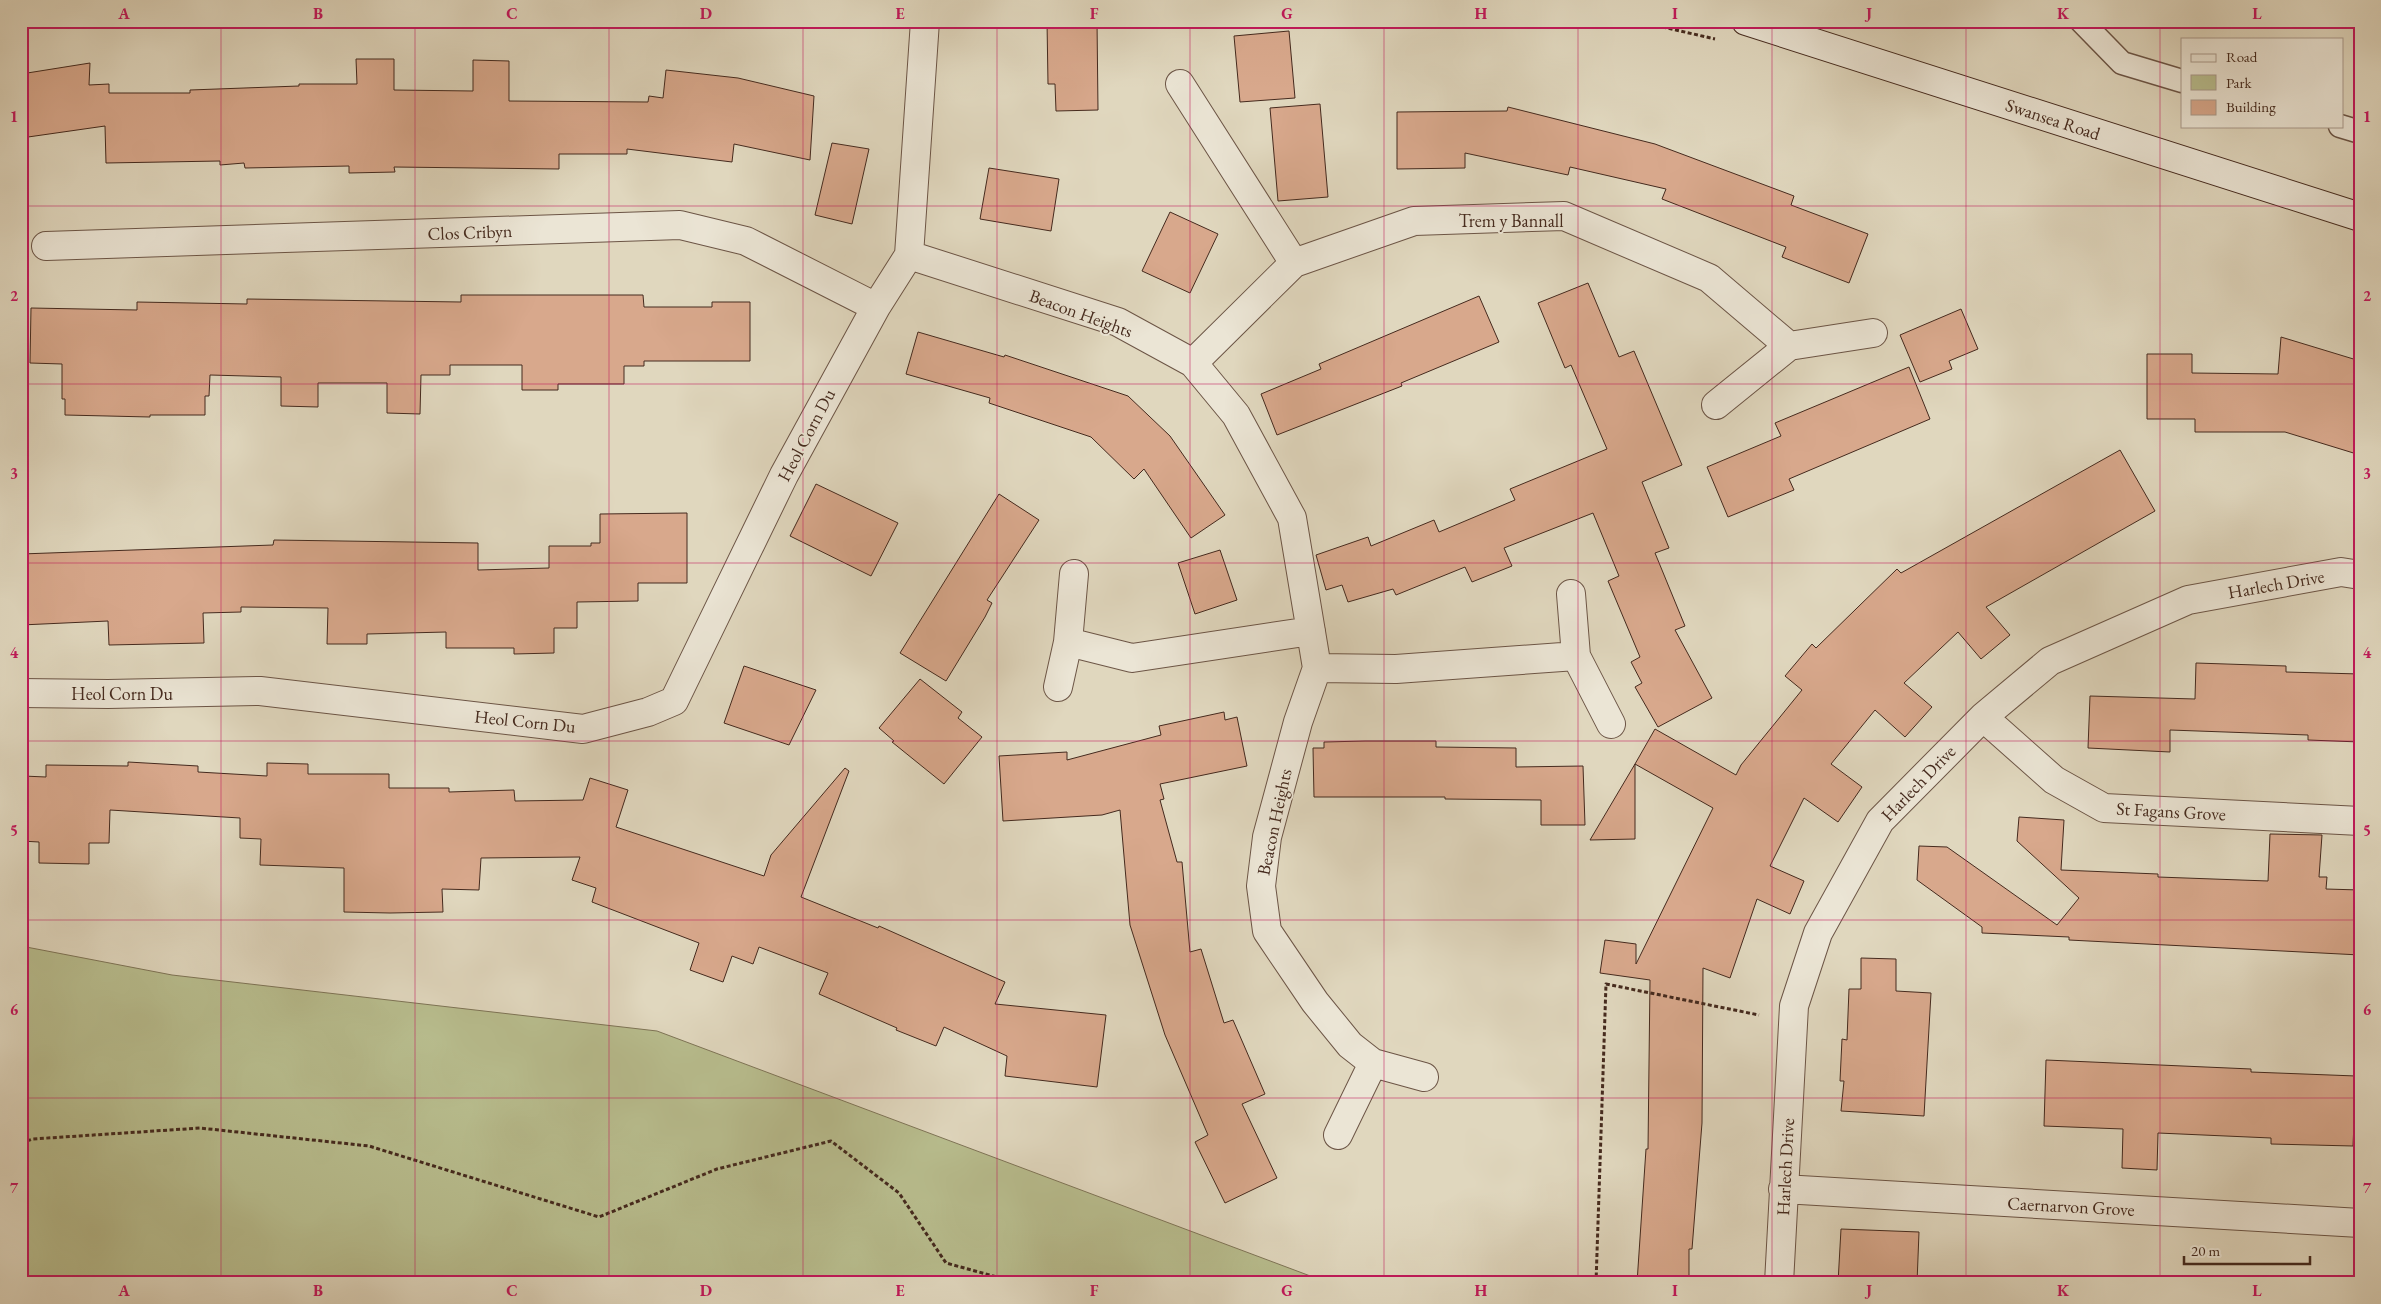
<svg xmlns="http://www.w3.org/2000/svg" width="2381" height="1304" viewBox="0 0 2381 1304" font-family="'EB Garamond',serif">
	<rect width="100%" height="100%" fill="#e0d7be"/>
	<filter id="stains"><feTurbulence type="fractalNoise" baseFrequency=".004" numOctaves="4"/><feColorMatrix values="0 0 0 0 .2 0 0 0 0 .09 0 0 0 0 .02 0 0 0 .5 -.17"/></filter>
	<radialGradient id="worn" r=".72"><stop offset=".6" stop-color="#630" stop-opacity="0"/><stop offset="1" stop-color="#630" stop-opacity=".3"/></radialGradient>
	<path fill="#b8bd8e" stroke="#7e7456" d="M21 946 172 975 657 1031 1329 1283H21Z"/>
	<path fill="#d8a88c" stroke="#452a1e" d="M1047 21H1097L1098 110 1056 111 1055 84H1048Z
		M1289 31 1295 98 1240 102 1234 36Z
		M356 59H394V90L473 91V60L509 61V101L648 102 649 96 663 98 666 70 738 78 814 96 810 160 734 144 732 162 627 149V154H559V169L394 167 395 172 349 173V166L245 168 244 163 220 165V161L106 163 105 126 21 138V74L90 63 89 85 109 84V93H190V90L299 86V84H357Z
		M1320 104 1328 197 1278 201 1270 108Z
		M1508 107 1655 144 1794 196 1791 205 1868 234 1849 283 1782 257 1786 247 1662 199 1666 189 1570 167 1568 175 1465 153V168L1397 169V112L1507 111Z
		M832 143 869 149 852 224 815 215Z
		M989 168 1059 179 1051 231 980 219Z
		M1170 212 1218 234 1190 293 1142 271Z
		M1588 283 1619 357 1634 351 1682 465 1642 482 1669 548 1655 553 1685 626 1675 630 1712 698 1658 727 1635 687 1642 683 1631 662 1640 657 1608 581 1619 576 1593 513 1504 548 1512 566 1472 582 1465 567 1396 595 1393 589 1348 602 1342 585 1326 590 1316 555 1368 537 1371 546 1434 520 1439 532 1515 500 1510 489 1607 449 1571 365 1565 368 1538 303Z
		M461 295H643L644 307H712V302H750V361H644V366H624V384H558V390H522V365H450V375H421L420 414 387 413V383H318V407L281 406V377L210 375 209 396H205V415H150V417L65 415V399H62V364L30 363 31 308 137 310V302L247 304V299L461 302Z
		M1479 296 1499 342 1401 383 1402 386 1277 435 1261 394 1321 369 1319 364Z
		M1961 309 1978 349 1949 361 1952 369 1920 382 1900 335Z
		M918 332 1004 357 1005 355 1128 396 1170 436 1225 515 1191 538 1144 469 1134 479 1091 437 989 403 990 398 906 374Z
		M2281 337 2360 361V455L2285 432H2195V419H2147V354H2192V373L2278 374Z
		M1909 367 1930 419 1789 479 1794 490 1728 517 1707 467 1781 436 1775 423Z
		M2120 450 2155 511 1986 607 2010 635 1981 659 1958 632 1904 683 1932 707 1905 737 1875 710 1831 764 1862 787 1838 822 1804 798 1770 866 1804 881 1790 914 1757 899 1730 978 1703 968 1702 1123 1692 1249H1689V1283H1637L1646 1149H1648L1650 980 1600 973 1605 940 1636 944V964L1713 808 1635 764 1655 729 1736 775 1741 765 1802 690 1785 676 1812 644 1816 648 1897 569 1901 573Z
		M816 484 898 523 871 576 790 536Z
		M999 494 1039 520 987 600 992 603 985 617 946 681 900 653Z
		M687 513V583H638V601L577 602V628H554V653L514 654V648H446V632L367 634V644H327L328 608 241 607V612L203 613 204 643 109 645 108 621 21 625V554L273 545 274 540 478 543V570L549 568V546H591V543H600V514Z
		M1220 550 1237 600 1195 614 1178 563Z
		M2196 663 2286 666V672L2360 674V742L2308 740V735L2170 730V752L2088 748 2090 696 2195 699Z
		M744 666 816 690 789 745 724 723Z
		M920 679 962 712 958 718 982 737 944 784 892 742 894 741 879 728Z
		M1224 712 1225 720 1237 717 1247 766 1160 784 1164 799 1160 800 1177 862H1182L1190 952 1201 949 1224 1023 1233 1020 1265 1094 1242 1104 1277 1178 1225 1203 1195 1142 1208 1135 1165 1035 1130 925 1120 810 1102 815 1003 821 999 756 1067 752V760L1161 735 1159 726Z
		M1365 741H1436V747L1516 748V767L1583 766 1585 825H1541V800L1445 799V797H1314L1313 748H1324V742Z
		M128 762 198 766V772L267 776V763L308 764V774H389V788H449V792L514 790 515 801 583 800 590 778 628 790 616 827 764 876 771 855 845 768 849 771 801 897 878 928 879 926 1005 982 995 1004 1106 1015 1097 1087 1005 1076 1007 1056 944 1027 936 1046 896 1030 897 1028 819 994 828 973 759 947 753 964 732 956 723 982 690 970 699 943 592 902 596 888 572 880 580 857 481 858 479 890 442 889 443 912 390 913 344 912V868L260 865 261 839 240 838V818L110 810 109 843H89V864L39 863V842L21 841 23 776 46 777V765L128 766Z
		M1635 764V839L1590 840Z
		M2019 817 2064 820 2061 870 2158 874V877L2268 881 2270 834 2322 835 2319 877H2327L2326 889 2360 890V955L2069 940V937L1982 933V927L1917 880 1919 846 1947 847 2057 925 2079 898 2017 841Z
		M1861 958 1896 959V991L1931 993 1924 1116 1841 1111 1844 1081H1840L1842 1039 1847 1040 1849 989H1861Z
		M2046 1060 2251 1069V1072L2356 1076 2353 1146 2271 1144V1138L2158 1133 2157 1170 2122 1168 2123 1129 2044 1126Z
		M1841 1229 1919 1232 1917 1283H1838Z"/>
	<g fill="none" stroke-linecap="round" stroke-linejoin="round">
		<g stroke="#6c5546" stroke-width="25">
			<path id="lane" d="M2081 21 2122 63 2182 81
				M2340 126 2360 132"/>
		</g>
		<g stroke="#6c5546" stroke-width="30">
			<path id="street" d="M1180 84 1294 263
				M46 246 680 225 746 241 876 307
				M909 255 1118 322 1193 363 1236 415 1292 518 1317 668 1298 722 1267 837 1261 886 1267 931 1315 1002 1350 1045 1373 1063 1424 1077
				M1193 363 1294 263 1414 221 1564 216 1709 278 1789 346
				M1716 405 1789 346 1873 333
				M1571 594 1576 656
				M1068 642 1074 574
				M1317 668 1396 669 1576 656 1611 724
				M1058 687 1068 642 1132 658 1311 631
				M21 693 108 694 260 691 583 729 648 712 674 701 784 475 876 307 909 255 925 21
				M1983 717 2054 780 2104 808 2360 821
				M1338 1135 1373 1063
				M1783 1189 2360 1223
				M1779 1283 1794 1006 1818 933 1880 821 1983 717 2050 661 2188 600 2341 572 2360 575"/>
		</g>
		<g stroke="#452a1e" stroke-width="30">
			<path id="secondary" d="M1746 21 2360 217"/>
		</g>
		<path stroke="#452a1e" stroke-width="3" stroke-dasharray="4 2.5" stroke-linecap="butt" d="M1637 21 1715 39
			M21 1143 33 1139 200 1128 369 1146 599 1217 717 1169 831 1141 899 1193 946 1263 1019 1283
			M1596 1283 1606 984 1759 1015"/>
		<use href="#lane" stroke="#ebe5d5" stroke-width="22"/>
		<use href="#street" stroke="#ebe5d5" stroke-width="28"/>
		<use href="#secondary" stroke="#ebe5d5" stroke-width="28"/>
	</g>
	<path fill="none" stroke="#c2185b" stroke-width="1" stroke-opacity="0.55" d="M221 21V1283M415 21V1283M609 21V1283M803 21V1283M997 21V1283M1190 21V1283M1384 21V1283M1578 21V1283M1772 21V1283M1966 21V1283M2160 21V1283M21 206H2360M21 384H2360M21 563H2360M21 741H2360M21 920H2360M21 1098H2360"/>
	<g text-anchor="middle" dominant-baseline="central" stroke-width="4" stroke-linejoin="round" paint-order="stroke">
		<g font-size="18" fill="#452a1e" stroke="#ebe5d5">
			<text transform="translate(2053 119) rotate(18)">Swansea Road</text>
			<text x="1511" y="220">Trem y Bannall</text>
			<text transform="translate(470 232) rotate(-2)">Clos Cribyn</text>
			<text transform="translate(1081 313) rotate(20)">Beacon Heights</text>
			<text transform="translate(806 435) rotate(-62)">Heol Corn Du</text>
			<text transform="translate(2276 584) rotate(-10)">Harlech Drive</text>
			<text x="122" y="693">Heol Corn Du</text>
			<text transform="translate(525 721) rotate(6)">Heol Corn Du</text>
			<text transform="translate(1918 783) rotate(-46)">Harlech Drive</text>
			<text transform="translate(2171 811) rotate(3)">St Fagans Grove</text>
			<text transform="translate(1274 822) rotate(-78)">Beacon Heights</text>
			<text transform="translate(1785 1167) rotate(-87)">Harlech Drive</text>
			<text transform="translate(2071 1206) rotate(3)">Caernarvon Grove</text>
		</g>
	</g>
	<rect width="2381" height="1304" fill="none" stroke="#e0d7be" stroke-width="55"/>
	<rect x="2181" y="38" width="162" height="90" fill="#ebe5d5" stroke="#a99a8c"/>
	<rect x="2191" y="54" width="25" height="8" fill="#ebe5d5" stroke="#a99a8c"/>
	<text x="2226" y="62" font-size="15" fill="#452a1e">Road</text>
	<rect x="2191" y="75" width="25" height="15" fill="#b8bd8e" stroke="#a99a8c"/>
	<text x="2226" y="88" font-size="15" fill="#452a1e">Park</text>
	<rect x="2191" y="100" width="25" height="15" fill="#d8a88c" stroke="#a99a8c"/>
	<text x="2226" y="112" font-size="15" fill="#452a1e">Building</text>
	<path d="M2184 1256v8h126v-8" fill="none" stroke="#452a1e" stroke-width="2.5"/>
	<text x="2191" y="1256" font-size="15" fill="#452a1e" stroke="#ebe5d5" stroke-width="4" paint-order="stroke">20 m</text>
	<rect x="28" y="28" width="2326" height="1248" fill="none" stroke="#c2185b" stroke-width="2"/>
	<g font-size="16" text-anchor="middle" font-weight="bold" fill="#c2185b">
		<text x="124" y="19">A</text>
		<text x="318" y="19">B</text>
		<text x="512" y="19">C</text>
		<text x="706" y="19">D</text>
		<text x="900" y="19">E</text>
		<text x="1094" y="19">F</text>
		<text x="1287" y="19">G</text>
		<text x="1481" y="19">H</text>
		<text x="1675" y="19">I</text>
		<text x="1869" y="19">J</text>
		<text x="2063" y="19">K</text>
		<text x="2257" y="19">L</text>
		<text x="14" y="122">1</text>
		<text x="2367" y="122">1</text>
		<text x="14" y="301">2</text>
		<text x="2367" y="301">2</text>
		<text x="14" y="479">3</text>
		<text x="2367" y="479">3</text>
		<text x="14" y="658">4</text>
		<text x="2367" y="658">4</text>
		<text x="14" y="836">5</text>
		<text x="2367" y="836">5</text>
		<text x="14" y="1015">6</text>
		<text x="2367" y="1015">6</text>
		<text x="14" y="1193">7</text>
		<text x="2367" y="1193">7</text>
		<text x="124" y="1296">A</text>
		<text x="318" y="1296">B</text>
		<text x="512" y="1296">C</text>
		<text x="706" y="1296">D</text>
		<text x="900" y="1296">E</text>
		<text x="1094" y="1296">F</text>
		<text x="1287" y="1296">G</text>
		<text x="1481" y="1296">H</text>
		<text x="1675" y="1296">I</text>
		<text x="1869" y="1296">J</text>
		<text x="2063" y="1296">K</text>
		<text x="2257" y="1296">L</text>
	</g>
	<rect width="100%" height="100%" filter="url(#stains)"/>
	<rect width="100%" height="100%" fill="url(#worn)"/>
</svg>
